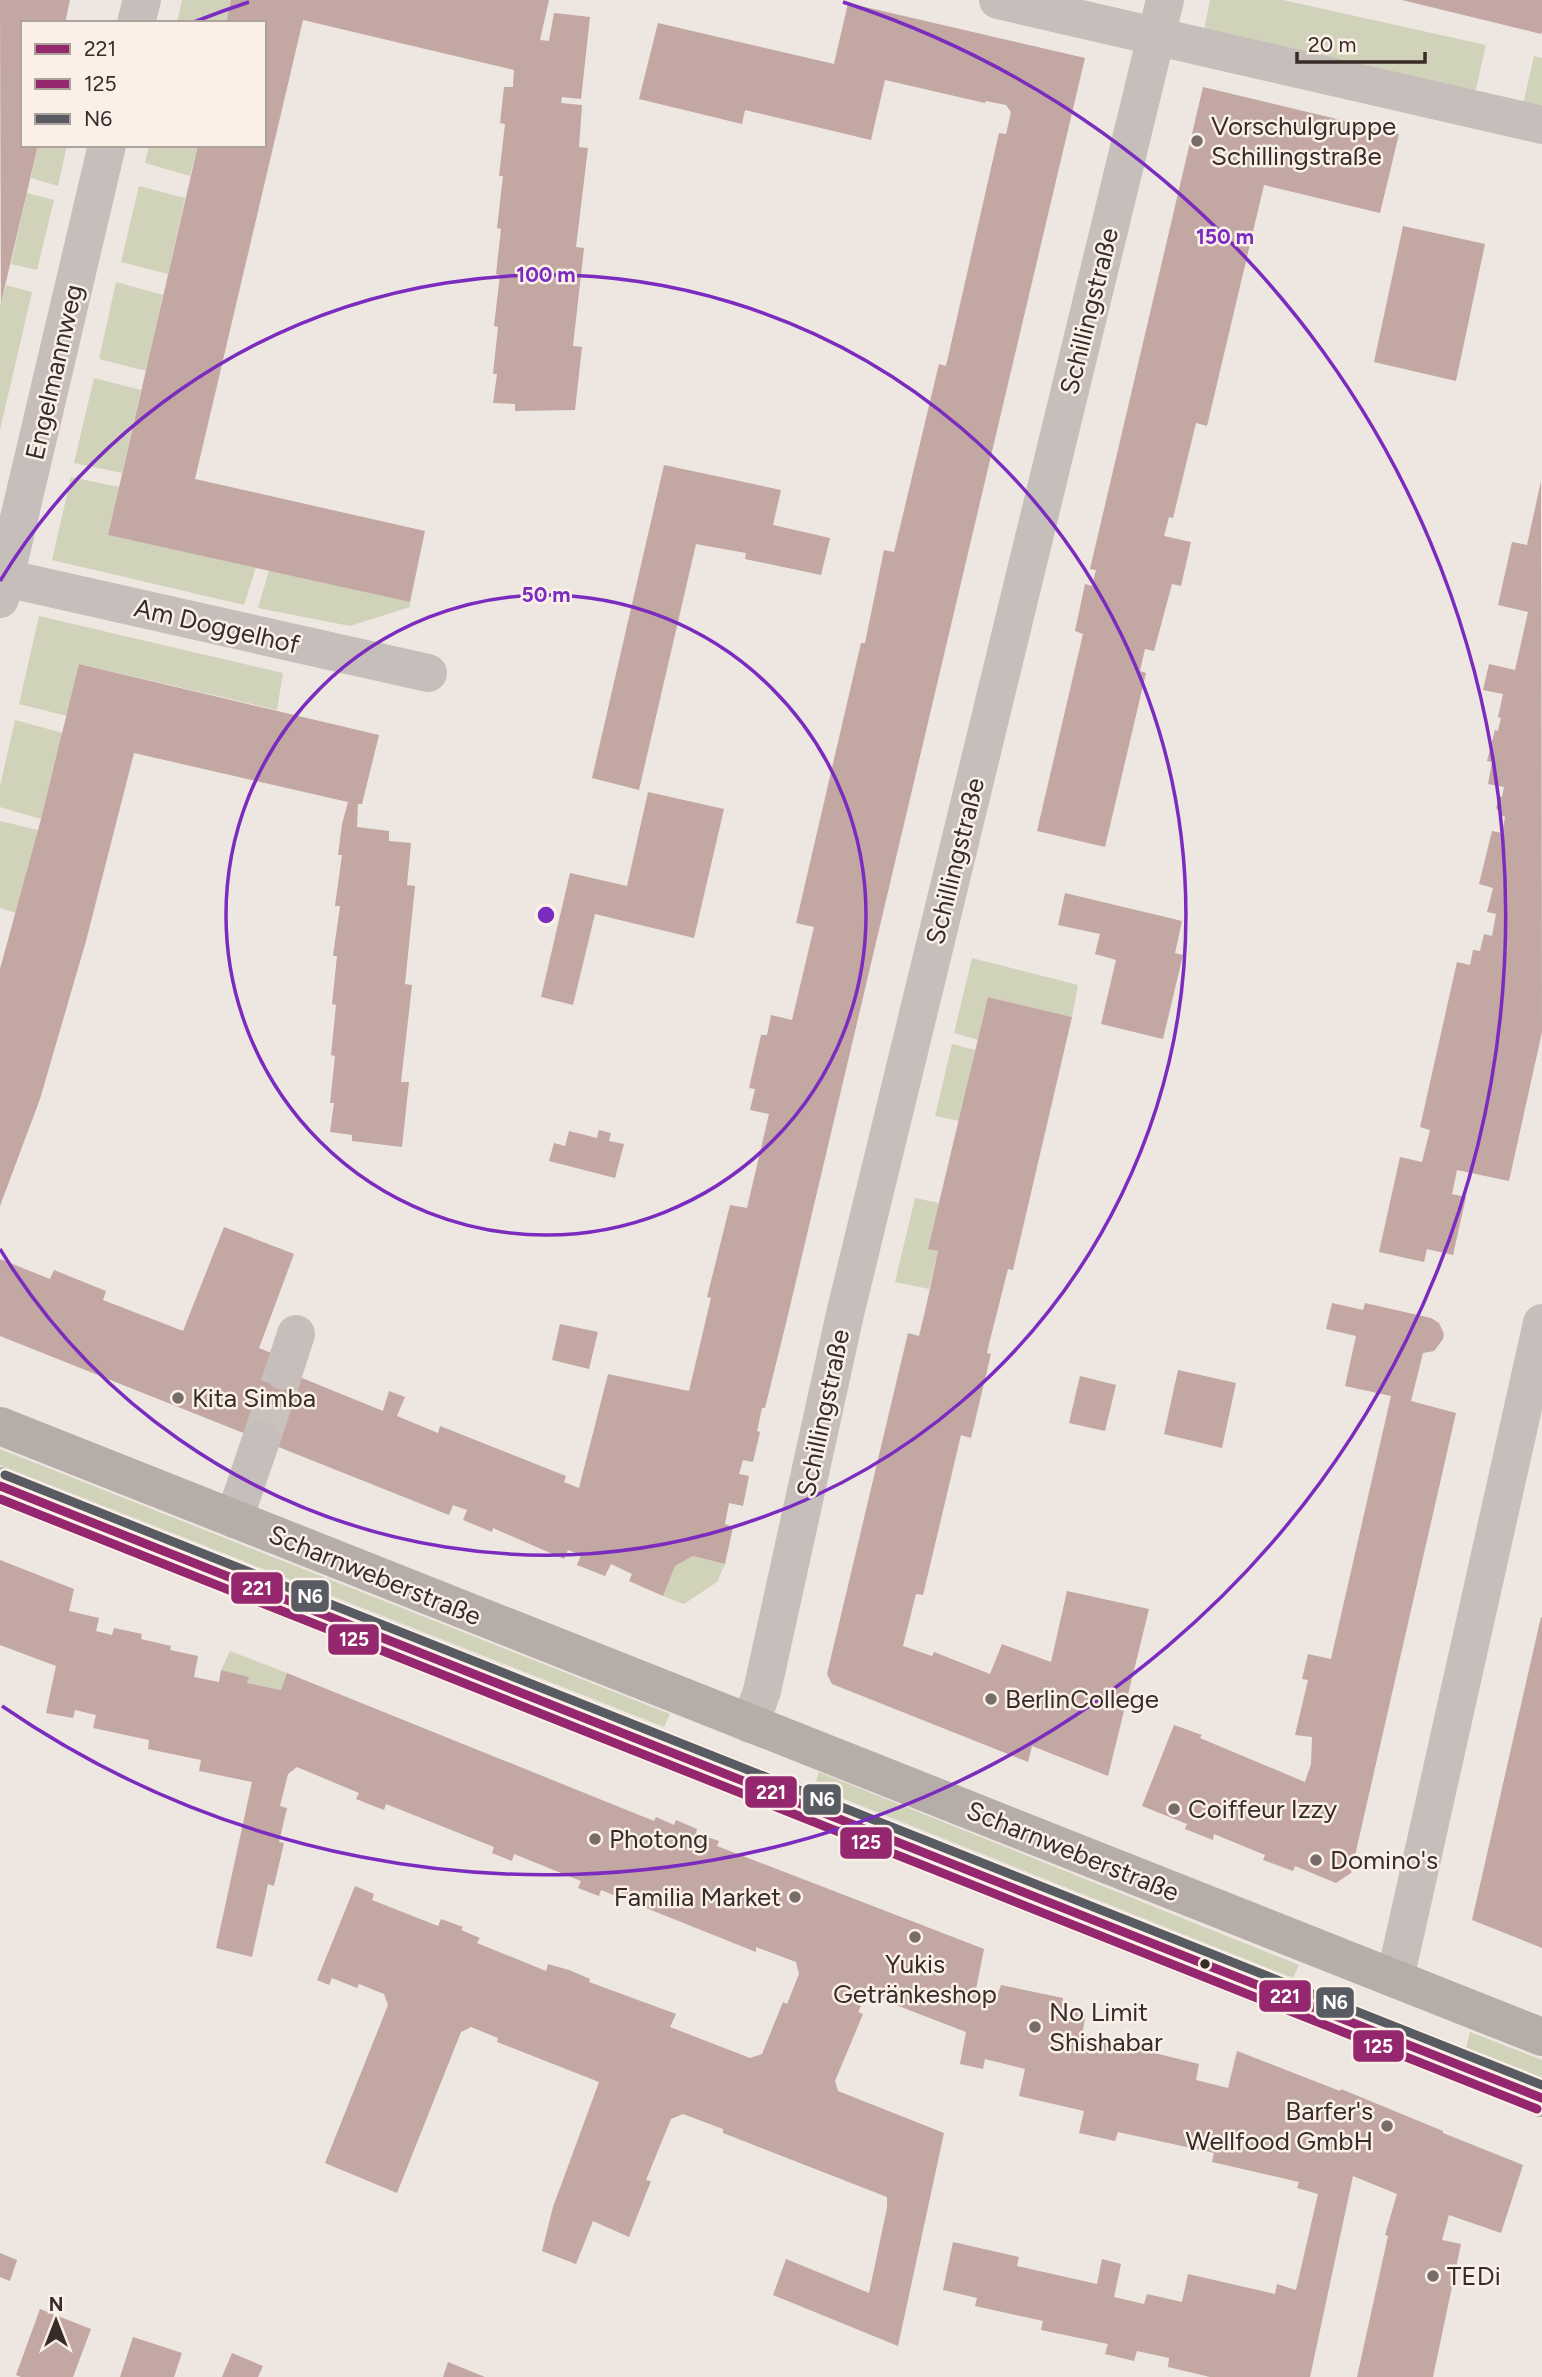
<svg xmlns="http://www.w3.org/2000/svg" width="1542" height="2377" viewBox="0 0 1542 2377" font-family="Figtree,sans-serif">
	<rect width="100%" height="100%" fill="#eee6e1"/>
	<path fill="#d1d2ba" d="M182 0H231L226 23H177Z
		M1210 0H1283L1486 45 1475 93 1204 30Z
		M1534 56 1542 58V108L1523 104Z
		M38 145H67L58 186 31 178Z
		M149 145H198L190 176 145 163Z
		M139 186 185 198 168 274 121 262Z
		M27 193 54 200 37 270 11 264Z
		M116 282 163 295 146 371 99 359Z
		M6 285 32 292 0 430V306Z
		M94 378 141 390 122 473 74 463Z
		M71 477 119 487 108 535 256 567 244 605 52 560Z
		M269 570 410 602V607L350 626 258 608Z
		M39 616 283 673 277 710 80 664 67 716 19 704Z
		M15 720 63 733 41 819 0 807V786Z
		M0 821 38 830 16 913 0 908Z
		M972 958 1078 985 1072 1017 988 997 978 1040 954 1033Z
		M952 1044 975 1050 959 1121 935 1116Z
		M915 1198 939 1203 928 1248 938 1251 929 1289 895 1282Z
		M0 1449 670 1714 664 1727 0 1465Z
		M693 1556 725 1564 717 1582 684 1604 663 1596 675 1566Z
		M230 1651 287 1673 281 1690 247 1683 248 1677 221 1670Z
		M819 1772 1299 1965 1293 1978 814 1787Z
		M1470 2032 1542 2060V2078L1466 2048Z"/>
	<path fill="#c2a7a2" d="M0 0H70L65 23H23V145H38L1 303Z
		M231 0H549L540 40 549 41 554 13 590 17 581 99 562 97 561 103 582 105 579 147 588 148 576 247 584 248 573 346 582 347 575 410 515 411V404L493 403 497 374H493L498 327 494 326 500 275 496 274 501 229 497 228 503 176H499L505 124 500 123 504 87H513L514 70 303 20 195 479 425 531 410 602 108 535 198 145H264V23H226Z
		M1402 0H1542V31L1541 34Z
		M848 3 1085 58 788 1315 765 1408H762L757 1431 760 1432 753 1462 743 1460 739 1474 749 1476 743 1506 729 1503 725 1524 733 1527 725 1564 693 1556 675 1566 663 1596 629 1581 632 1574 611 1564 605 1576 577 1565 581 1555 568 1550 564 1559 493 1528 492 1532 463 1520 467 1510 453 1505 449 1515 0 1336V1259L50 1279 54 1270 106 1291 103 1300 183 1331 224 1227 294 1254 259 1348 274 1354 270 1365 383 1411 389 1391 405 1397 397 1416 438 1433 440 1426 566 1476 564 1482 579 1488 608 1374 689 1391 711 1298 707 1297 730 1205 747 1208 769 1114 750 1110 755 1089 749 1088 761 1035H767L771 1015 792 1020 814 927 796 923 861 643H865L884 550 894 552 939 364 946 366 999 133 1006 134 1011 112 1006 105 986 101 985 103 885 80 871 140 745 110 742 124 639 99 658 23 834 64Z
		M1203 87 1399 134 1380 213 1264 185 1207 426 1196 423 1173 518 1169 517 1164 536 1191 542 1181 586 1172 584 1154 651 1145 649 1140 671 1146 673 1105 847 1037 831 1083 634 1075 631 1085 584 1092 586 1096 570 1090 569Z
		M1403 226 1485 244 1456 381 1374 362Z
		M664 465 781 490 773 525 830 538 821 575 745 559 746 553 696 544 639 790 592 778Z
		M1541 481 1542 1032 1509 1181 1457 1170 1452 1194 1466 1197 1453 1255 1427 1249 1424 1262 1379 1252 1400 1157 1422 1162 1430 1130 1420 1127 1457 962 1470 965 1473 950 1480 951 1484 934 1492 936 1496 914 1487 912 1493 888 1479 884 1492 831 1502 833 1505 817 1501 815 1496 808 1499 796 1502 797 1504 787 1488 784 1492 762 1487 761 1495 730 1498 731 1501 718 1498 717 1503 694 1483 690 1489 664 1515 670 1528 612 1498 605 1512 542 1527 545Z
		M79 664 379 735 362 804H358L357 827 389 831V841L411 843 407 885 415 886 405 984 412 985 401 1082H409L402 1147 352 1141V1135L330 1132 334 1103H330L335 1056 331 1055 336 1005 332 1004 337 956H333L340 906H335L342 855H338L342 824 348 802 134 753 86 941 40 1099 0 1206V969L41 819Z
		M648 792 724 809 694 938 595 914 573 1005 541 997 570 873 627 886Z
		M1065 893 1182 921 1175 953 1183 955 1163 1039 1101 1024 1116 960 1095 954 1100 934 1058 925Z
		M988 997 1072 1017 1013 1270 1008 1269 989 1344 987 1353 991 1354 971 1438 961 1435 923 1595 916 1594 903 1646 932 1656 934 1652 990 1674 1002 1644 1051 1662 1067 1591 1149 1609 1108 1776 1032 1746 1028 1762 832 1684 827 1674 908 1333 919 1336 926 1307 938 1251 928 1249Z
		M599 1130 611 1133 609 1141 624 1144 615 1178 549 1161 554 1143 565 1146 569 1131 597 1138Z
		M1332 1303 1363 1310 1365 1303 1431 1318 1439 1323 1444 1334 1443 1339 1434 1351 1423 1353 1411 1401 1456 1413 1351 1873 1336 1883 1295 1866 1293 1871 1263 1860 1265 1855 1214 1834 1213 1840 1185 1829 1187 1824 1142 1806 1174 1725 1202 1735 1200 1738 1305 1782 1311 1764 1312 1737 1295 1735 1308 1680 1302 1679 1308 1654 1331 1659 1391 1396 1345 1386 1356 1336 1326 1329Z
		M560 1324 598 1332 589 1369 552 1360Z
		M1178 1370 1236 1383 1222 1448 1164 1434Z
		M1080 1376 1116 1385 1105 1431 1069 1423Z
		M0 1560 74 1589 69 1611 99 1618 96 1631 112 1635 114 1628 142 1634 141 1639 171 1646 170 1650 198 1656 194 1677 219 1682 221 1670 249 1677 247 1683 281 1690 287 1673 654 1821 656 1817 674 1825 676 1820 697 1829 696 1833 719 1841 717 1846 984 1949 976 1989 998 1994 1001 1985 1063 1998 1062 2008 1086 2014 1082 2035 1199 2064 1196 2080 1228 2088 1237 2051 1340 2091 1341 2089 1443 2131V2133L1523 2165 1501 2233 1449 2215 1442 2240 1461 2244 1433 2377H1357L1388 2236 1385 2235 1397 2194 1353 2176 1310 2377H1210L1168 2367 1169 2358 1137 2351 1134 2361 1105 2354 1108 2344 1041 2330 1043 2321 975 2306 977 2298 943 2290 953 2242 1019 2257 1017 2266 1097 2284 1102 2259 1121 2264 1114 2297 1144 2304 1147 2294 1182 2302 1188 2274 1275 2294 1277 2284 1296 2290 1318 2194 1297 2188 1299 2182 1212 2162 1214 2153 1118 2132 1115 2141 1079 2133 1084 2111 1019 2096 1025 2069 985 2059 983 2069 960 2064 966 2032 896 2005 897 2002 875 1993 867 1994 858 2012 863 2014 835 2081 838 2091 944 2133 898 2346 773 2295 786 2259 869 2293 887 2208V2197L723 2133V2129L683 2114 671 2119 646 2180 651 2181 629 2237 593 2221 576 2264 542 2251 553 2207 599 2082 497 2042 498 2038 471 2027 461 2032 397 2193 325 2163 388 2005 384 1994 359 1984 357 1988 332 1978 329 1985 317 1980 355 1886 374 1894 372 1900 438 1926 441 1919 463 1927 461 1930 480 1938 477 1943 546 1971 548 1964 569 1970 590 1979 589 1982 676 2014 670 2027 750 2058 762 2054 783 2002 787 2004 799 1974 796 1962 756 1947V1952L601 1890 599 1896 578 1888 581 1881 514 1854 512 1861 492 1853 494 1847 386 1804 384 1810 356 1799 359 1793 297 1767 288 1774 280 1806 287 1808 279 1842 284 1843 274 1886 268 1884 252 1957 216 1948 252 1782 199 1771 201 1760 148 1749 149 1740 93 1728 96 1715 75 1710 73 1718 46 1713 56 1666 0 1645Z
		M1541 1617 1542 1618V1948L1472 1920Z
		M0 2253 17 2260 10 2281 0 2277Z
		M40 2309 91 2329 73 2377H21L16 2375Z
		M133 2337 182 2353 174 2377H120Z
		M232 2353 263 2366 258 2377H222Z
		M448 2362 485 2377H443Z"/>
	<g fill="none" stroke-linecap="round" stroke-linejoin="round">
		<path stroke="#cac1bc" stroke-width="38" stroke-dasharray="38 19" stroke-linecap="butt" d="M261 1440 284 1371"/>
		<path stroke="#c6beba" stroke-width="38" d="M998 0 1542 125
			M136 23 142 0
			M5 578 428 673
			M0 599 107 145
			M284 1371 296 1334
			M234 1519 261 1440
			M750 1724 762 1691 845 1314 1165 0
			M1395 1979 1542 1323"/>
		<path stroke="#b6ada9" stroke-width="38" d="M0 1426 1542 2037
			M0 1486 1542 2098"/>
		<g stroke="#faf0e8" stroke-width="14">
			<path id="bus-1" d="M0 1486 1542 2098"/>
		</g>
		<g stroke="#faf0e8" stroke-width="14">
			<path id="bus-2" d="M0 1499 1537 2109"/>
		</g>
		<g stroke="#faf0e8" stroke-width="14">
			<path id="bus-3" d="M5 1475 1542 2085"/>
		</g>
		<use href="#bus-1" stroke="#95276e" stroke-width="9"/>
		<use href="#bus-2" stroke="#95276e" stroke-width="9"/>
		<use href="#bus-3" stroke="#595b62" stroke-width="9"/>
	</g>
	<g fill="none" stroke="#7b2cbf" stroke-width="3.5">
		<circle cx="546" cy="915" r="320"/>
		<path d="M0 581A640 640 0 1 1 0 1249"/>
		<path d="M194 22A960 960 0 0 1 249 2M843 2A960 960 0 1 1 2 1706"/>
	</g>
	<g fill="#786c69" stroke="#faf0e8" stroke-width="2.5">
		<circle cx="1197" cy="141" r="7"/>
		<circle cx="178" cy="1398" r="7"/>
		<circle cx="991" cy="1699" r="7"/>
		<circle cx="1174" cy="1809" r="7"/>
		<circle cx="595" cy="1839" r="7"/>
		<circle cx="1316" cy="1860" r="7"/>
		<circle cx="795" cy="1897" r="7"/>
		<circle cx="915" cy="1937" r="7"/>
		<circle cx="1035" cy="2027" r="7"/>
		<circle cx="1387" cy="2126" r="7"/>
		<circle cx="1433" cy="2276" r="7"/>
	</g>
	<circle fill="#382b28" stroke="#faf0e8" stroke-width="2.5" cx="1205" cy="1964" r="6"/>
	<g text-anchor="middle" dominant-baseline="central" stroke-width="5" stroke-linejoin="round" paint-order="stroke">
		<g font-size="26" fill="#382b28" stroke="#faf0e8" text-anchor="start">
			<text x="1211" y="126">Vorschulgruppe<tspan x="1211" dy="30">Schillingstraße</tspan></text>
			<text x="192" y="1398">Kita Simba</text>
			<text x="1005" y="1699">BerlinCollege</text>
			<text x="1188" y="1809">Coiffeur Izzy</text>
			<text x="609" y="1839">Photong</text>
			<text x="1330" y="1860">Domino's</text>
			<text x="781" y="1897" text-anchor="end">Familia Market</text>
			<text x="915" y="1964" text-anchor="middle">Yukis<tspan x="915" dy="30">Getränkeshop</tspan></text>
			<text x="1049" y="2012">No Limit<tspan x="1049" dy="30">Shishabar</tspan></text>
			<text x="1373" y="2111" text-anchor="end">Barfer's<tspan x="1373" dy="30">Wellfood GmbH</tspan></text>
			<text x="1447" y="2276">TEDi</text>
		</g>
		<g font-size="26" fill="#382b28" stroke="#faf0e8">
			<text transform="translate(1089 311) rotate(-76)">Schillingstraße</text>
			<text transform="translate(54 372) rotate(-77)">Engelmannweg</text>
			<text transform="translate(217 626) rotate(13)">Am Doggelhof</text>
			<text transform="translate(955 861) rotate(-76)">Schillingstraße</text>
			<text transform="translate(823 1413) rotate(-78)">Schillingstraße</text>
			<text transform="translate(375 1575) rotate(22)">Scharnweberstraße</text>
			<text transform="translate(1073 1851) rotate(22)">Scharnweberstraße</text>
		</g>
	</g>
	<circle cx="546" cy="915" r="10" fill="#7b2cbf" stroke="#faf0e8" stroke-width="3.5"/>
	<g font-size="21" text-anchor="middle" font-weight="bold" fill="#7b2cbf" stroke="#faf0e8" stroke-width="5" stroke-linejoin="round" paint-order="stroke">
		<text x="1225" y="244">150 m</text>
		<text x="546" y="282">100 m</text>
		<text x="546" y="602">50 m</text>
	</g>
	<g stroke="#faf0e8" stroke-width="2.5">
		<rect x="230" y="1571" width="54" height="34" rx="7" fill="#95276e"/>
		<rect x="290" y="1579" width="40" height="34" rx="7" fill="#595b62"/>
		<rect x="327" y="1623" width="53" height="33" rx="7" fill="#95276e"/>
		<rect x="744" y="1775" width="54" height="34" rx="7" fill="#95276e"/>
		<rect x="802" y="1783" width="40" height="33" rx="7" fill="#595b62"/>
		<rect x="839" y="1826" width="54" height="34" rx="7" fill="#95276e"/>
		<rect x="1258" y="1979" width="54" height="34" rx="7" fill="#95276e"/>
		<rect x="1315" y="1986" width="40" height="33" rx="7" fill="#595b62"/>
		<rect x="1352" y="2029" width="53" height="34" rx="7" fill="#95276e"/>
	</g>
	<g font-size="19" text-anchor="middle" font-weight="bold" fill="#fff">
		<text x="257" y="1595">221</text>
		<text x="310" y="1603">N6</text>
		<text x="354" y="1646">125</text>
		<text x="771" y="1799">221</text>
		<text x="822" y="1806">N6</text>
		<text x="866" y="1849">125</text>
		<text x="1285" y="2003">221</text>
		<text x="1335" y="2009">N6</text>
		<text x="1378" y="2053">125</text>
	</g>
	<rect x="21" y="21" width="245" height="126" fill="#faf0e8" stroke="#aca19b" stroke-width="2"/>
	<rect x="35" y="44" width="35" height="10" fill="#95276e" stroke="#aca19b" stroke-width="2"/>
	<text x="84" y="56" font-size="21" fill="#382b28">221</text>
	<rect x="35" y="79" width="35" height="10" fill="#95276e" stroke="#aca19b" stroke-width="2"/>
	<text x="84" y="91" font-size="21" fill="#382b28">125</text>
	<rect x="35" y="114" width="35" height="10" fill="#595b62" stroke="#aca19b" stroke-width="2"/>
	<text x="84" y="126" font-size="21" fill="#382b28">N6</text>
	<g transform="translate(56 2321)" stroke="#faf0e8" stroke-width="5" paint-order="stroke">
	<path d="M0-5L12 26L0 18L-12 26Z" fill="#382b28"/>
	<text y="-10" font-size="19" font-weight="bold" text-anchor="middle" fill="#382b28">N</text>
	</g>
	<path d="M1297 52v10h128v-10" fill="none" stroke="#382b28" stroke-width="3.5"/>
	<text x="1308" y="52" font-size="21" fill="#382b28" stroke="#faf0e8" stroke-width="5" paint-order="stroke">20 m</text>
</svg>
